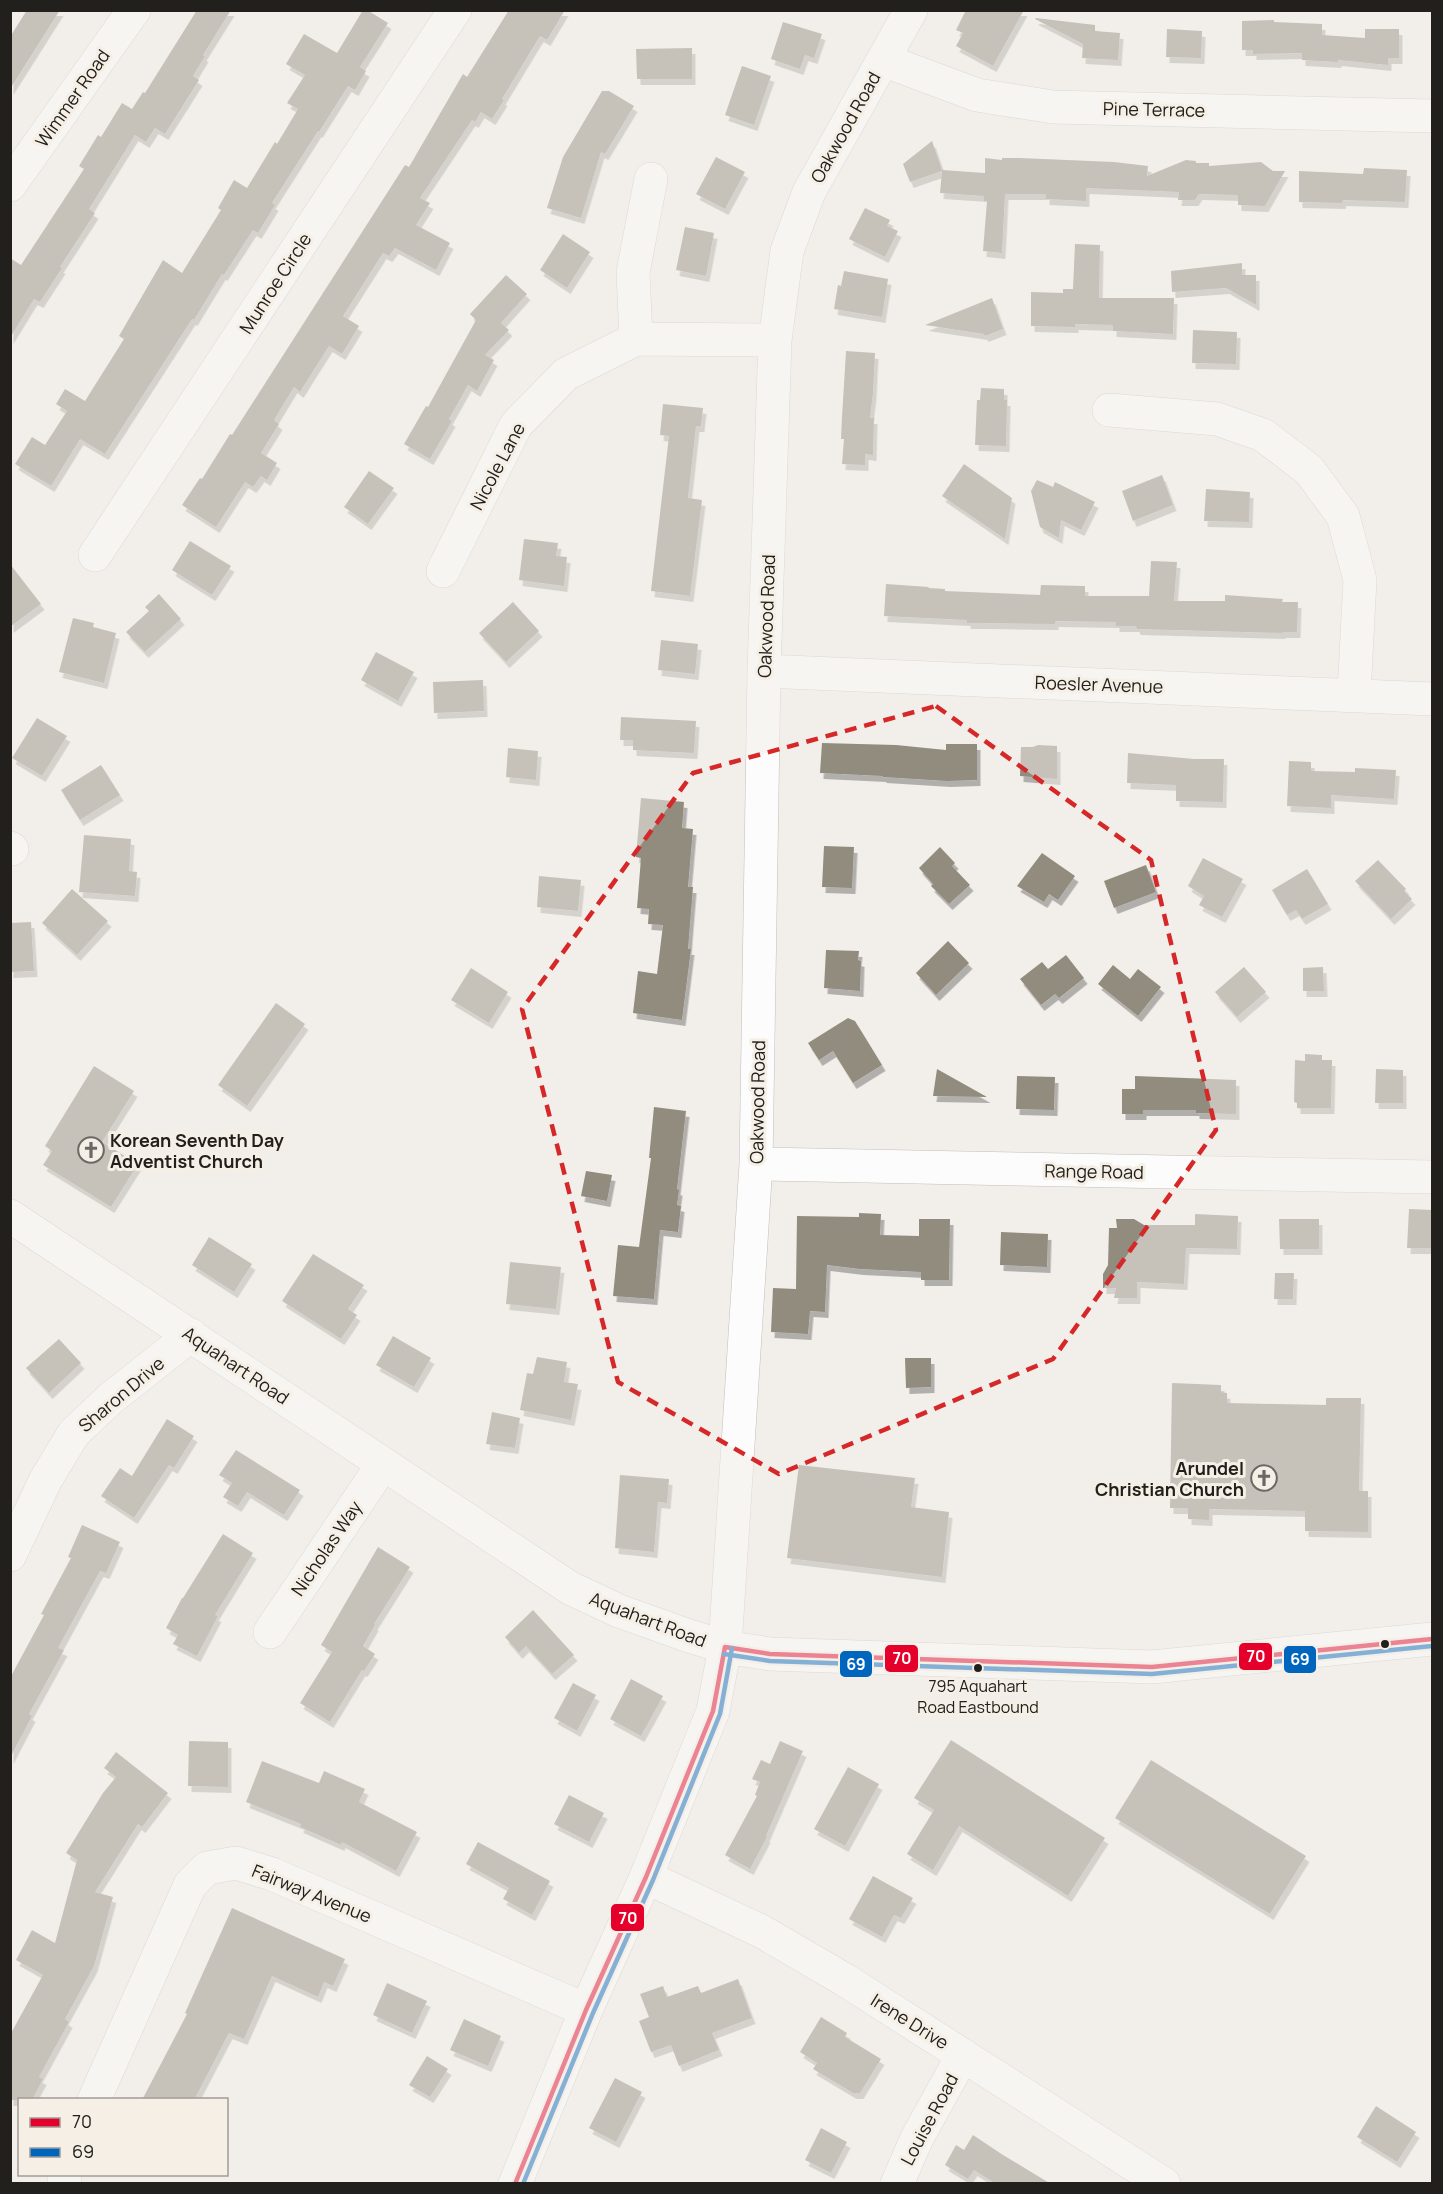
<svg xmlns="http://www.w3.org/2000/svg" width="1443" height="2194" viewBox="0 0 1443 2194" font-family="Manrope,sans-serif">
	<defs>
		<filter id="shadow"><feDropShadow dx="3.5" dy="6" stdDeviation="0" flood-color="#0004"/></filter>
	</defs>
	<rect width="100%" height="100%" fill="#f2eeea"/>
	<path fill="#928c7f" filter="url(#shadow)" d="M27 10H60L10 89V37Z
		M197 10H231L203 55 205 56 193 76 199 80 165 134 155 128 146 142 135 135 89 209 95 213 60 267 62 268 40 302 34 299 10 338V258L21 265 84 169 79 166 98 135 101 137 122 103 132 109 143 92 145 93Z
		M363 10H367L388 23 360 67 366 71 355 90 348 86 319 132 318 131 272 203 275 205 258 233 253 230 224 275 222 274 194 320 192 319 105 454 80 439 51 486 15 464 32 437 45 445 67 411 56 404 65 389 85 401 124 339 119 336 163 260 182 273 221 210 218 208 234 180 247 188 275 142 277 144 298 109 287 103 305 75 286 64 304 34 337 53Z
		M509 10H565L547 40 540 36 502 99 504 100 492 119 481 112 475 122 472 120 420 198 430 203 416 225 450 243 436 270 395 248 389 256 383 253 343 316 359 326 342 354 329 346 300 392 294 387 274 420 279 424 261 453 277 463 267 480 261 476 253 487 245 482 216 527 182 505 200 478 202 479 230 434 232 435 405 165 409 167 463 74 467 77Z
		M966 10H1024L993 66 956 46 963 33 956 30Z
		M1036 18 1095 25V31L1120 33 1118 60 1082 58 1083 44 1035 19Z
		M1274 20V22L1322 24V35L1365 38V29H1399V58H1388V65L1338 60V62L1302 60V53L1253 54V50H1242V21Z
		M783 22 822 34 814 58 805 55 800 69 771 59Z
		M1167 29 1202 31 1201 58 1166 57Z
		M692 48V79H637L636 49Z
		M742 66 771 76 754 125 725 115Z
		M602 91H609L634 106 605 154 601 152 581 218 547 208 563 157Z
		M932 141 942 170 985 173V158L1002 160V158H1020L1114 162 1148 166 1147 176 1186 160 1196 161V163H1209V166L1261 162 1273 171H1285L1265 206 1238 205V195L1199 194 1195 200H1178L1179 192 1086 188V201L1046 199V194H1005L1002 253 983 251 987 201H984V196L940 193 942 171 910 182 903 164Z
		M716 157 745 172 725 209 696 194Z
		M1364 168 1407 170 1405 202 1343 200 1342 203 1299 202V171L1363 174Z
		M865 208 890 220 887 226 898 231 885 257 849 239Z
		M685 227 714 233 706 276 676 270Z
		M563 234 590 252 567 288 540 270Z
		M1075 244 1100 245 1099 298H1174L1173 334 1113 331V325L1075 324V327L1031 326V292L1063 293V289H1073Z
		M1242 263V275H1256V305L1226 288 1172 292 1171 271Z
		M844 271 888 279 882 317 834 309 838 285 841 286Z
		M506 275 527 294 501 323 509 330 485 355 494 360 477 391 468 385 449 419 452 421 430 459 404 444 426 406 428 407 476 320 470 314Z
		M992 298 1003 329 985 336 984 334 925 325Z
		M1193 330 1237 332 1236 364 1192 363Z
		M846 351 875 353 873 393 870 418H874L873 455 865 454V465L842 464 844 439H841L842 417Z
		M981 388 1004 389V400H1007L1006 446 975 445 977 400H980Z
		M663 404 703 408 701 426H696L688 498 702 500 690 596 651 591 669 436 660 435Z
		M964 464 1012 498 1005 539 942 496Z
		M369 471 394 488 368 524 344 507Z
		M1162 475 1173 505 1133 521 1122 491Z
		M1037 480 1053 487 1055 482 1095 502 1081 530 1061 520 1059 538 1040 527 1031 491Z
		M1206 489 1250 492 1249 522 1204 521Z
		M524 539 558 543 556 556 567 557 564 586 519 580Z
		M190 541 231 566 212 595 172 570Z
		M1151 561 1177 562 1174 601H1225V595L1283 599 1282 602H1298L1297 632H1282V633L1137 629 1136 626H1116V622L1055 621V624L981 623H967V620L884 616 886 584 929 587 928 588 945 589V591L1040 595 1041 585 1085 586V596H1149Z
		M10 564 41 604 10 627Z
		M159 594 181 619 145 652 126 632 149 611 145 607Z
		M513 602 539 631 506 662 479 633Z
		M73 618 94 623 93 627 116 633 104 683 59 672Z
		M661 640 698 644 695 674 658 670Z
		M376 652 414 672 398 701 361 680Z
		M483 680 484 711 434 713 433 682Z
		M621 717 696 721 694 753 633 750V740H620Z
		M37 718 67 736 42 776 12 758Z
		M822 743 896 745 946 750V744H977V780L947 781 883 777V776L820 773Z
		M1038 745 1057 746V779L1020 776 1021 747H1033Z
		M508 748 538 751 536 780 506 777Z
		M1128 753 1194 759H1224L1223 802 1176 801V785L1127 783Z
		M1289 761 1311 762V771L1355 772V768L1396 770 1394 799 1331 795V808L1287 806Z
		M101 765 120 795 80 820 61 790Z
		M641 798 684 802 682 828 693 829 688 887H693L688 949H691L682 1020 633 1013 638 971 657 974 663 925 648 924 649 909 637 908 641 858 636 857Z
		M84 835 131 839 129 871 137 872 135 896 79 892Z
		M824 846 854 847 852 888 822 887Z
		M940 847 955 863 952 866 970 885 949 904 931 886 933 884 919 868Z
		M1042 853 1075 876 1058 900 1049 894 1044 902 1017 886Z
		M1203 858 1243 879 1222 917 1199 905 1204 896 1188 886Z
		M1378 860 1406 889 1404 891 1412 899 1391 919 1355 881Z
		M1146 865 1156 892 1114 908 1104 881Z
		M1307 869 1328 904 1302 919 1296 910 1287 915 1272 890Z
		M539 876 581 880 578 911 537 907Z
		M72 889 108 921 77 955 42 923Z
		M31 922 34 971 10 972V923Z
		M948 941 969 963 936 995 916 973Z
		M826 950 859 951 858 960 861 961 860 991 824 988Z
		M1066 955 1084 978 1059 998 1055 994 1041 1005 1020 979 1042 962 1048 969Z
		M1113 965 1130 979 1138 969 1161 987 1138 1016 1098 984Z
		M1244 967 1266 992 1237 1017 1215 992Z
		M1323 967 1324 991H1303V968Z
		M471 968 508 992 489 1023 451 1000Z
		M276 1003 305 1024 247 1106 218 1085Z
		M848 1018 855 1021 882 1065 853 1083 833 1051 819 1060 808 1043Z
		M1305 1054 1322 1055V1060H1332L1331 1108H1297V1103L1294 1102 1295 1060 1305 1061Z
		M94 1066 134 1091 102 1142 138 1164 111 1207 43 1165 52 1151 45 1146Z
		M937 1069 987 1097 933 1096Z
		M1376 1069 1403 1070V1103H1375Z
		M1017 1076 1055 1077 1054 1110 1016 1109Z
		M1135 1076 1236 1080V1114L1196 1113V1110H1143V1114H1122V1089H1135Z
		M654 1107 686 1111 677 1189 679 1190 677 1205 681 1206 678 1232 660 1230 654 1299 613 1296 618 1245 639 1247 651 1158H649Z
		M586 1171 612 1175 607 1201 581 1196Z
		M1409 1209 1432 1210V1248H1407Z
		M859 1213 881 1214 880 1235 919 1236V1219H950L949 1280H921V1272L860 1269 827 1265 825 1312 810 1311 808 1334 771 1332 773 1288 796 1289 797 1216 859 1217Z
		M1195 1214 1238 1216 1237 1249 1186 1248 1184 1284 1137 1282V1298H1114L1116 1288H1103V1274L1108 1265 1109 1228H1117L1116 1219H1134L1144 1225H1195Z
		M1279 1219H1319V1249H1280Z
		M1001 1232 1048 1234 1047 1267 1000 1265Z
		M209 1237 252 1264 234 1292 192 1265Z
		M313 1254 364 1285 348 1309 357 1315 341 1339 282 1301Z
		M510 1262 561 1267 556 1309 506 1304Z
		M1275 1273H1294L1293 1299H1274Z
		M393 1336 431 1358 414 1387 376 1365Z
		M59 1339 81 1363 49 1393 26 1368Z
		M537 1357 567 1362 564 1382 578 1384 571 1420 520 1410 527 1373 533 1374Z
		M905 1358H931V1387L906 1388Z
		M1172 1383 1221 1385V1392L1227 1393V1403L1326 1405V1398H1361L1359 1491H1368V1532L1305 1531V1511L1209 1509V1520L1188 1519V1508H1170Z
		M492 1412 520 1418 515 1448 486 1444Z
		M167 1419 194 1436 174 1468 169 1465 134 1518 101 1496 120 1468 132 1476Z
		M236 1450 300 1490 284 1515 247 1492 238 1506 223 1497 232 1483 219 1475Z
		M799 1465 915 1478 911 1507 949 1512 942 1577 787 1558Z
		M620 1475 669 1479 667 1503 658 1502 654 1552 615 1548Z
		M82 1525 120 1542 106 1573 100 1571 58 1648 64 1650 29 1714 32 1716 10 1758V1678L44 1615 41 1614 71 1558 68 1557Z
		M223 1534 253 1553 215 1615 218 1616 197 1656 173 1644 178 1635 166 1628 182 1598H183Z
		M378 1547 410 1567 374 1624 375 1625 363 1646 375 1654 364 1671 362 1670 330 1722 300 1703 332 1652 321 1645Z
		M533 1610 574 1655 552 1674 526 1646 519 1653 505 1637Z
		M631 1679 663 1696 641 1736 610 1719Z
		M573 1683 596 1695 577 1731 554 1718Z
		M951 1740 1105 1838 1068 1896 959 1826 933 1870 907 1854 934 1810 914 1798Z
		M189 1741 228 1742V1787L188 1786Z
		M780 1741 803 1751 766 1836 767 1837 750 1869 725 1855 757 1796 755 1795 760 1782 752 1779 761 1760 770 1764Z
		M116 1752 168 1793 142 1827 138 1824 95 1892 113 1897 94 1966 65 2019 69 2022 39 2077 43 2079 32 2100H10V2035L43 1975 16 1960 32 1930 55 1943 77 1860 66 1853 103 1793 116 1777 104 1768Z
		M1151 1760 1306 1856 1270 1914 1115 1818Z
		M262 1761 319 1783 324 1771 365 1789 359 1802 417 1832 396 1871 342 1842 341 1845 300 1827 301 1824 246 1802Z
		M848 1767 879 1784 845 1846 814 1829Z
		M569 1795 604 1813 589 1842 554 1824Z
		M478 1842 550 1881 532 1915 503 1899 509 1888 466 1864Z
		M873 1876 913 1898 901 1918 894 1915 882 1937 849 1919Z
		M232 1908 345 1959 333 1986 324 1982 318 1997 272 1976 244 2039 229 2033 194 2100H142L187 2014 185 2013Z
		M738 1979 752 2018 712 2033 719 2050 679 2066 671 2045 651 2052 639 2021 649 2017 640 1994 663 1986 667 1997 698 1986 701 1993Z
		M387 1983 427 2001 412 2033 373 2015Z
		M821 2017 847 2033 845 2037 881 2059 860 2093H853L813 2069 817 2063 800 2052Z
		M464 2019 501 2036 488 2066 450 2050Z
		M427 2056 448 2069 430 2097 409 2085Z
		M615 2078 642 2092 616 2142 589 2128Z
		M1376 2106 1416 2132 1397 2162 1357 2137Z
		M821 2128 847 2142 831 2173 805 2160Z
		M973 2135 1003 2155 1051 2184H996L974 2170 968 2179 945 2165 956 2145 964 2150Z"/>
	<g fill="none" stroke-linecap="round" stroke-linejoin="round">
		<g stroke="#c2bfbb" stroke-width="34">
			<path id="minor" d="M883 60 977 95 1053 107 1432 116
				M10 185 134 10
				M636 339 633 272 651 179
				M1109 410 1217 419 1263 435 1309 470 1343 516 1360 580 1354 694
				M95 555 455 10
				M443 571 516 425 566 374 636 339 775 340
				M764 671 1432 699
				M10 848 12 849
				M756 1164 1432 1177
				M10 1216 570 1588 619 1611 689 1636 725 1647 770 1654 1152 1667 1432 1639
				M10 1555 46 1479 74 1433 110 1399 191 1335
				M270 1632 383 1464
				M646 1877 761 1931 845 1980 1164 2184
				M94 2100 190 1885 207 1868 236 1863 272 1874 586 2010
				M64 2174 65 2184
				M515 2184 586 2010 646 1877 713 1711 725 1647 756 1164 764 671 775 340 787 251 809 192 911 10
				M897 2184 917 2138 963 2055"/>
		</g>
		<use href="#minor" stroke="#fdfcfc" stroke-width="33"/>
		<g stroke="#f5efe6" stroke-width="9">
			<path id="bus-1" d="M725 1647 770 1654 1152 1667 1432 1639
				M515 2184 586 2010 646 1877 713 1711 725 1647"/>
		</g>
		<g stroke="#f5efe6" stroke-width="9">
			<path id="bus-2" d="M724 1654 770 1661 1152 1674 1432 1646
				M523 2184 593 2013 653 1880 720 1714 732 1648"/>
		</g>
		<use href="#bus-1" stroke="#e4002b" stroke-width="4.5"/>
		<use href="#bus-2" stroke="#0065bd" stroke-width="4.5"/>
	</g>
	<path d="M0 0H1443V2194H0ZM936 706 1151 860 1216 1130 1053 1359 779 1474 618 1382 522 1009 693 773Z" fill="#f2eeea" fill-opacity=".55" fill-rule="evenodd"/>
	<path fill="none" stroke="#d62828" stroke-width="4.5" stroke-dasharray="12 8" stroke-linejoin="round" d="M936 706 1151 860 1216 1130 1053 1359 779 1474 618 1382 522 1009 693 773Z"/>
	<defs>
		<g id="church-ring" transform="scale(1.35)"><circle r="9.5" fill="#f5efe6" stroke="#6b6865" stroke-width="1.5"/><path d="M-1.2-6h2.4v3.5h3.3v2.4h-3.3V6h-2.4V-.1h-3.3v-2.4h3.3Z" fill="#6b6865"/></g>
	</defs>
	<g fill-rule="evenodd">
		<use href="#church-ring" x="91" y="1150"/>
		<use href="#church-ring" x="1264" y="1478"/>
	</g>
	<g fill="#22201d" stroke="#f5efe6" stroke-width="2">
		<circle cx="1385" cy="1644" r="5"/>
		<circle cx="978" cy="1668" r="5"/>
	</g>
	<g text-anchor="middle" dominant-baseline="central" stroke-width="6" stroke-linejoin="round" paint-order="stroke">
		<g font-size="16" fill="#22201d" stroke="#f5efe6">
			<text x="978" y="1686">795 Aquahart<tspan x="978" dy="21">Road Eastbound</tspan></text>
		</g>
		<g font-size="18" fill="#22201d" stroke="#f5efe6">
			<text transform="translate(72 98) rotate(-55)">Wimmer Road</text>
			<text transform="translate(1154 109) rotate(1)">Pine Terrace</text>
			<text transform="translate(845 127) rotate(-61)">Oakwood Road</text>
			<text transform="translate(275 283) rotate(-57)">Munroe Circle</text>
			<text transform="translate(497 466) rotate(-62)">Nicole Lane</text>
			<text transform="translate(766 616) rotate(-88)">Oakwood Road</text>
			<text transform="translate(1099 684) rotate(2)">Roesler Avenue</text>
			<text transform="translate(757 1102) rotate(-89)">Oakwood Road</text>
			<text transform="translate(1094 1171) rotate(1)">Range Road</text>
			<text transform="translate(236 1365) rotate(34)">Aquahart Road</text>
			<text transform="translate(121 1394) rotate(-40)">Sharon Drive</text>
			<text transform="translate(326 1548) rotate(-56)">Nicholas Way</text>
			<text transform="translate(648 1619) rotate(21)">Aquahart Road</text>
			<text transform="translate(312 1893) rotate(22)">Fairway Avenue</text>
			<text transform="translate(910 2021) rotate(32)">Irene Drive</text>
			<text transform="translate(929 2119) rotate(-62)">Louise Road</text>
		</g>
		<g font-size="18" font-weight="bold" fill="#22201d" stroke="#f5efe6" text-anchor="start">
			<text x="110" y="1140">Korean Seventh Day<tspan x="110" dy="21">Adventist Church</tspan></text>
			<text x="1244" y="1468" text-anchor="end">Arundel<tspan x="1244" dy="21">Christian Church</tspan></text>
		</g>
	</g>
	<g stroke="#f5efe6" stroke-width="2">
		<rect x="1238" y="1642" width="35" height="29" rx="6" fill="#e4002b"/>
		<rect x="884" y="1644" width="35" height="29" rx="6" fill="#e4002b"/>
		<rect x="1283" y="1645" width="34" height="29" rx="6" fill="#0065bd"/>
		<rect x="839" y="1650" width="34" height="28" rx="6" fill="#0065bd"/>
		<rect x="610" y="1903" width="35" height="29" rx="6" fill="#e4002b"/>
	</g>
	<g font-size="16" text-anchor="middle" font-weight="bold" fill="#fff">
		<text x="1256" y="1662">70</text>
		<text x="902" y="1664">70</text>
		<text x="1300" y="1665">69</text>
		<text x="856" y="1670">69</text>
		<text x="628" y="1924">70</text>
	</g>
	<rect width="1443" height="2194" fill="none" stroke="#22201d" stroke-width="24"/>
	<rect x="18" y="2098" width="210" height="78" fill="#f5efe6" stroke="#a19c96" stroke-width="1.5"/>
	<rect x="30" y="2118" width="30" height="9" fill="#e4002b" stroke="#a19c96" stroke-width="1.5"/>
	<text x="72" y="2128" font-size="18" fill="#22201d">70</text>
	<rect x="30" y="2148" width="30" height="9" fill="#0065bd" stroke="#a19c96" stroke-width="1.5"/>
	<text x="72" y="2158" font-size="18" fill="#22201d">69</text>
</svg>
